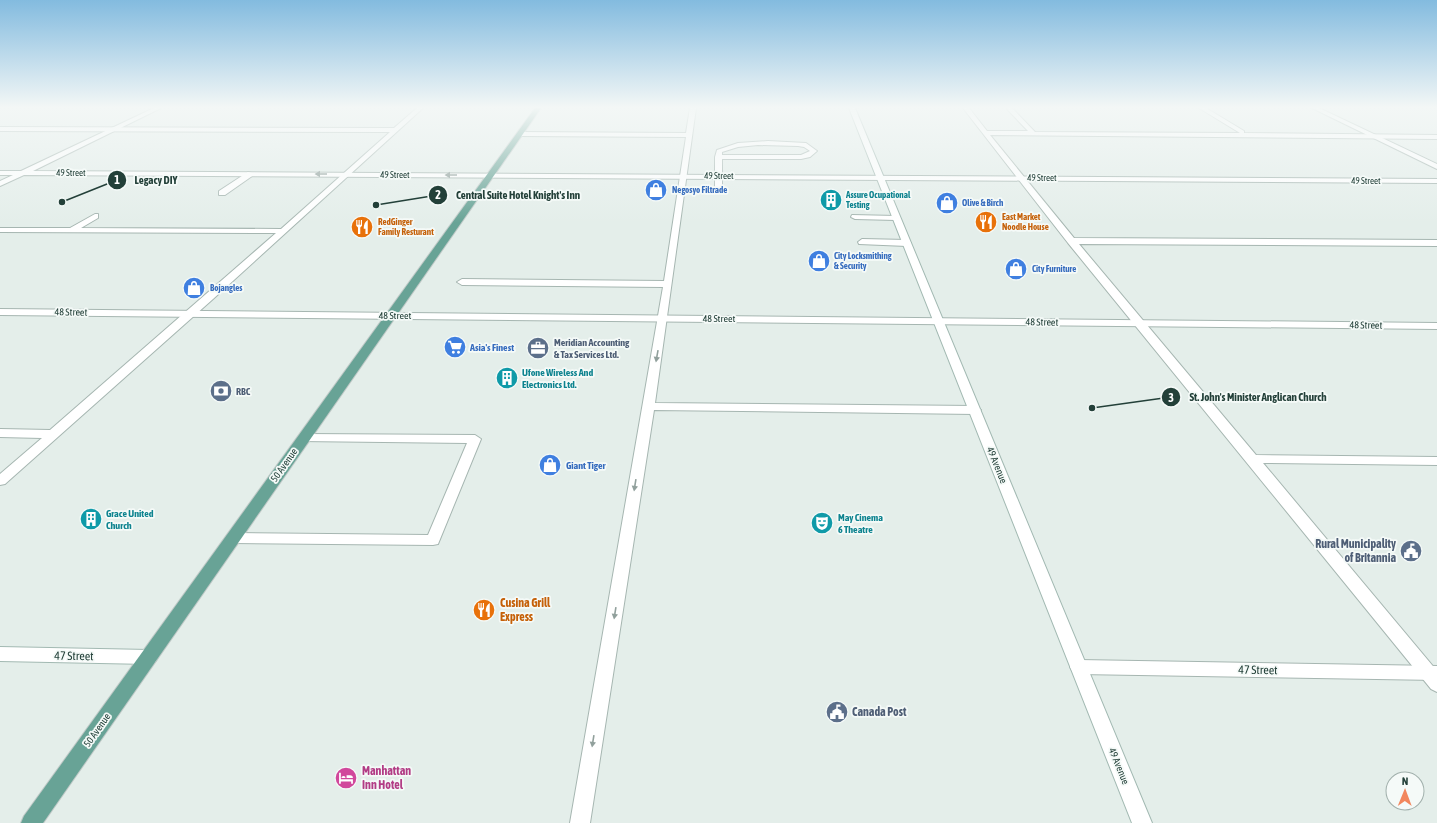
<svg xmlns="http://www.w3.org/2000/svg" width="1437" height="823" viewBox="0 0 1437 823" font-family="'Asap Condensed',sans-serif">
	<rect width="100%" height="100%" fill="#e4eeea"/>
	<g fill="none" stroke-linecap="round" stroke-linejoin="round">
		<g stroke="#a6b6b1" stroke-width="2">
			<path id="lane" d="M417 108H423L213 299 5 484 0 485V474L42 438 0 437V429L50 430 276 233 0 232V228H70L95 214H98V218L81 228 281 229 390 132 0 131V127L394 128Z
				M690 108H696L655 403 975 406 981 410 975 414 654 410 590 823H570L663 287 462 285 457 282 462 279 664 281 686 137 520 136 517 134 520 132 686 133Z
				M963 108H969L987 131H1028L1006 108H1012L1035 132 1240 133 1199 108H1206L1244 131V133L1437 135V139L990 135 1074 238 1437 240V246L1079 244 1256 455 1437 457V465L1263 463 1437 671V692L1431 689 1068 243Z
				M768 141 806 143 817 151 810 157 801 159H722V188L715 190V157L717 150 738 143ZM758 145 798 146 804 147 810 151 801 155H722V152L738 147Z
				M248 172 255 174 225 195H219V191Z
				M852 215 896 216 900 218 896 220 855 219 851 217Z
				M862 239 907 240 911 243 907 246 859 244 858 242Z
				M304 434 475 435 481 439 438 544 433 545 233 543 228 542 226 538 228 534 233 533 428 535 467 443 300 441 298 438 300 435Z"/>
		</g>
		<g stroke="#a6b6b1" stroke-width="2">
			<path id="street" d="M154 108H161L33 171 1437 179V183L24 175 0 186V181L13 175H0V171H21Z
				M1312 108H1319L1437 164V169Z
				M0 309 1437 323V329L0 315Z
				M1079 660 1437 666V680L1079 674 1073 672 1070 667 1073 662Z"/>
		</g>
		<g stroke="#a2b9b2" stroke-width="2">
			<path id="secondary" d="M849 108H855L1152 823H1132Z
				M0 647 149 650 155 652 158 657 155 662 149 664 0 661Z"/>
		</g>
		<g stroke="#c1cac8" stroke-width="2">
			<path id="primary" d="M535 108H541L43 823H21L24 816Z"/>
		</g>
		<use href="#lane" fill="#fff" fill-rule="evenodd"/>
		<use href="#street" fill="#fff" fill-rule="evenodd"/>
		<use href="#secondary" fill="#fff" fill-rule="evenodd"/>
		<use href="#primary" fill="#68a396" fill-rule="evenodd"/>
	</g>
	<defs><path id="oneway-solid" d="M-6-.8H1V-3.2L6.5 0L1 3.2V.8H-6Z"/></defs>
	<g fill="#91a09c">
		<use href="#oneway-solid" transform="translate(321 174) rotate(-180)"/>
		<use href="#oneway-solid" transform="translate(451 175) rotate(-180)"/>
		<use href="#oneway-solid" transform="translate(657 356) rotate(100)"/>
		<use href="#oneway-solid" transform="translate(635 485) rotate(99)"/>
		<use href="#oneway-solid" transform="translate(615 613) rotate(99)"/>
		<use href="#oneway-solid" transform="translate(593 741) rotate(99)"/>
	</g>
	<linearGradient id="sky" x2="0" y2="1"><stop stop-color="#83bbdf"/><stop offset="0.48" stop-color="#f3f7f6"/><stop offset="1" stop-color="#f3f7f6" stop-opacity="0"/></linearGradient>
	<rect width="1437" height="223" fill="url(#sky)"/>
	<defs>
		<g id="shop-disc" transform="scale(1.15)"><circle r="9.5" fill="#3f7fe0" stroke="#f5faf8"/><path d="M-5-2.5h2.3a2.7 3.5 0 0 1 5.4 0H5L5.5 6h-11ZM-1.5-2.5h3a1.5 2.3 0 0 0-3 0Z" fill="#fff"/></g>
		<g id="building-disc" transform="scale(1.15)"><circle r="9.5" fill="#0f9aa8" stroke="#f5faf8"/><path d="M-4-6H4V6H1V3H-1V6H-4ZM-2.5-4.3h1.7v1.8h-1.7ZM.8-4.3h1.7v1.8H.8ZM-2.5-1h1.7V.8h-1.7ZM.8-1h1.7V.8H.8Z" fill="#fff"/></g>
		<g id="restaurant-disc" transform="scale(1.15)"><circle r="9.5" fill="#e8710a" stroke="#f5faf8"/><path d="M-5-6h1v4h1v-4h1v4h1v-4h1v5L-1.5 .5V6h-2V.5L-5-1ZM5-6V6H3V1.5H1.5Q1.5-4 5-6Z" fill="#fff"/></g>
		<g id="supermarket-disc" transform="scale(1.15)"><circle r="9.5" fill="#3f7fe0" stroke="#f5faf8"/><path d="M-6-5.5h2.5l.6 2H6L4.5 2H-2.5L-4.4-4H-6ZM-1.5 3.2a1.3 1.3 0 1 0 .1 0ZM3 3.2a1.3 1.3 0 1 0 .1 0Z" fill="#fff"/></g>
		<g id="office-disc" transform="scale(1.15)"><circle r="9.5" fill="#5c6f8a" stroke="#f5faf8"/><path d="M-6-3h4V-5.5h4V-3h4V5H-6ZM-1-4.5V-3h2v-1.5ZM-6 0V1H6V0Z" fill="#fff"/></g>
		<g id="bank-disc" transform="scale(1.15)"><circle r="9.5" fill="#5c6f8a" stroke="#f5faf8"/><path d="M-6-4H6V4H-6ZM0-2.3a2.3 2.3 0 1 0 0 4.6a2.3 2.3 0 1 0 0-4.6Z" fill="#fff"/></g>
		<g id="theatre-disc" transform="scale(1.15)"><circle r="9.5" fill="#0f9aa8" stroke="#f5faf8"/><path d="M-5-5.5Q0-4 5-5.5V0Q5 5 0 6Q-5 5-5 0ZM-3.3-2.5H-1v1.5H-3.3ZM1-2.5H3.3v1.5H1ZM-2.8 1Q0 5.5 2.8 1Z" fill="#fff"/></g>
		<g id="civic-disc" transform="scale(1.15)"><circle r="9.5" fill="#5c6f8a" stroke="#f5faf8"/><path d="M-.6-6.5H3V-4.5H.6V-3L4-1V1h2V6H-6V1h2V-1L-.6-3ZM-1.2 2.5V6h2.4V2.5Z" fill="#fff"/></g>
		<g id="hotel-disc" transform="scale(1.15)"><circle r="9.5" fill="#d1479c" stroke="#f5faf8"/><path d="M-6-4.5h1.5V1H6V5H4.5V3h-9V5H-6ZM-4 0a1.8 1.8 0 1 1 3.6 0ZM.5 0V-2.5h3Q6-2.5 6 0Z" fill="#fff"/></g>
	</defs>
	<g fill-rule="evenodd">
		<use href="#shop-disc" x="656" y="190"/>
		<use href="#building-disc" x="831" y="200"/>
		<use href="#shop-disc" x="947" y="203"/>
		<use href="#restaurant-disc" x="986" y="222"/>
		<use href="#restaurant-disc" x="362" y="227"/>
		<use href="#shop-disc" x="819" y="261"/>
		<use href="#shop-disc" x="1016" y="269"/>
		<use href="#shop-disc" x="194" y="288"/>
		<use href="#supermarket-disc" x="455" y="347"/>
		<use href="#office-disc" x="538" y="348"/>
		<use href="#building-disc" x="507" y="378"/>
		<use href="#bank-disc" x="221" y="391"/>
		<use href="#shop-disc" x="550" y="465"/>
		<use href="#building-disc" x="91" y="519"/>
		<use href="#theatre-disc" x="822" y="523"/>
		<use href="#civic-disc" x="1411" y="551"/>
		<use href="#restaurant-disc" x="484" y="610"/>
		<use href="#civic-disc" x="837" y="712"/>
		<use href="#hotel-disc" x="346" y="778"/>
	</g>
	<g text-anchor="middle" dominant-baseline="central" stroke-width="3.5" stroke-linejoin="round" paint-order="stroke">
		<g font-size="9" fill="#234039" stroke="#f5faf8">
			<text x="71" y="173">49 Street</text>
			<text x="395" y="175">49 Street</text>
			<text x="719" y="176">49 Street</text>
			<text x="1042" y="178">49 Street</text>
			<text x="1366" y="181">49 Street</text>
		</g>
		<g font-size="9" font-weight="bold" fill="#366cbe" stroke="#f5faf8" text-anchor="start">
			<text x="672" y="190">Negosyo Filtrade</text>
			<text x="962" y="203">Olive &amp; Birch</text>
			<text x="834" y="256">City Locksmithing<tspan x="834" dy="10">&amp; Security</tspan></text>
			<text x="1032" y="269">City Furniture</text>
			<text x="210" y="288">Bojangles</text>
		</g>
		<g font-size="9" font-weight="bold" fill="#0d838f" stroke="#f5faf8" text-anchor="start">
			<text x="846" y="195">Assure Ocupational<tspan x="846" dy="10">Testing</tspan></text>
		</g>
		<g font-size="9" font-weight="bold" fill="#c56008" stroke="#f5faf8" text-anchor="start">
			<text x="1002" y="217">East Market<tspan x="1002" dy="10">Noodle House</tspan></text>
			<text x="378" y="222">RedGinger<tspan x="378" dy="10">Family Resturant</tspan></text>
		</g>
		<g font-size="10" fill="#234039" stroke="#f5faf8">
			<text transform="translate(71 312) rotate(1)">48 Street</text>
			<text x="395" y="315">48 Street</text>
			<text x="719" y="318">48 Street</text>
			<text transform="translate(1042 322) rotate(1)">48 Street</text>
			<text transform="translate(1366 325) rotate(1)">48 Street</text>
			<text transform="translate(284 465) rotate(-55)">50 Avenue</text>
			<text transform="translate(997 465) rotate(68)">49 Avenue</text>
			<text transform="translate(97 730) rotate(-55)">50 Avenue</text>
			<text transform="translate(1119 766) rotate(68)">49 Avenue</text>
		</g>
		<g font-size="10" font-weight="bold" fill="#4e5e75" stroke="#f5faf8" text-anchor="start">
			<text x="554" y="342">Meridian Accounting<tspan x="554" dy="12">&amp; Tax Services Ltd.</tspan></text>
			<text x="236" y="391">RBC</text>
		</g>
		<g font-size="10" font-weight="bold" fill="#366cbe" stroke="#f5faf8" text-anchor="start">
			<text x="470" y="347">Asia's Finest</text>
			<text x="566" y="465">Giant Tiger</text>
		</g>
		<g font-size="10" font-weight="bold" fill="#0d838f" stroke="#f5faf8" text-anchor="start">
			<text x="522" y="372">Ufone Wireless And<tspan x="522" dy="12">Electronics Ltd.</tspan></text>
			<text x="106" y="513">Grace United<tspan x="106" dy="12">Church</tspan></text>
			<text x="838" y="517">May Cinema<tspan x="838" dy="12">6 Theatre</tspan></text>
		</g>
		<g font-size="12" font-weight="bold" fill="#4e5e75" stroke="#f5faf8" text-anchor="end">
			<text x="1396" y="544">Rural Municipality<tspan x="1396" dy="14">of Britannia</tspan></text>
			<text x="852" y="712" text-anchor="start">Canada Post</text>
		</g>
		<g font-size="12" font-weight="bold" fill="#c56008" stroke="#f5faf8" text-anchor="start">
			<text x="500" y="603">Cusina Grill<tspan x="500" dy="14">Express</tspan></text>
		</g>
		<g font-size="12" fill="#234039" stroke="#f5faf8">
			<text transform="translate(74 656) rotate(1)">47 Street</text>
			<text transform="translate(1258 670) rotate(1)">47 Street</text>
		</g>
		<g font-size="12" font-weight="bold" fill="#b23c85" stroke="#f5faf8" text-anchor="start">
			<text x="362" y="771">Manhattan<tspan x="362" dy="14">Inn Hotel</tspan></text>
		</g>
	</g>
	<path fill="none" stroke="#234039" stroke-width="1.5" d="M62 202L117 180M376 205L438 195M1092 408L1171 397"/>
	<g fill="#234039" stroke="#f5faf8" stroke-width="1.5">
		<circle cx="62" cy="202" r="4"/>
		<circle cx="376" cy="205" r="4"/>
		<circle cx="1092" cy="408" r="4"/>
		<circle cx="117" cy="180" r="10"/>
		<circle cx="438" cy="195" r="10"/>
		<circle cx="1171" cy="397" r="10"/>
	</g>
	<g font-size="12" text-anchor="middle" font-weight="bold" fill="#fff">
		<text x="117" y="184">1</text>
		<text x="438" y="199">2</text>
		<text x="1171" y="402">3</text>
	</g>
	<g font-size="11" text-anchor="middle" font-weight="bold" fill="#234039" stroke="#f5faf8" stroke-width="3.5" stroke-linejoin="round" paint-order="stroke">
		<text x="156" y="184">Legacy DIY</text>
		<text x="518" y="199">Central Suite Hotel Knight's Inn</text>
		<text x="1258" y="401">St. John's Minister Anglican Church</text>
	</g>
	<g transform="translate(1405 791) rotate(1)"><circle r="19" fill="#f5faf8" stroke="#a1b0ac"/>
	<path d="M0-3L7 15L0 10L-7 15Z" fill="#f2875d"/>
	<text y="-6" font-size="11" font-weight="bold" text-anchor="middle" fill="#234039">N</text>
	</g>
</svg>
